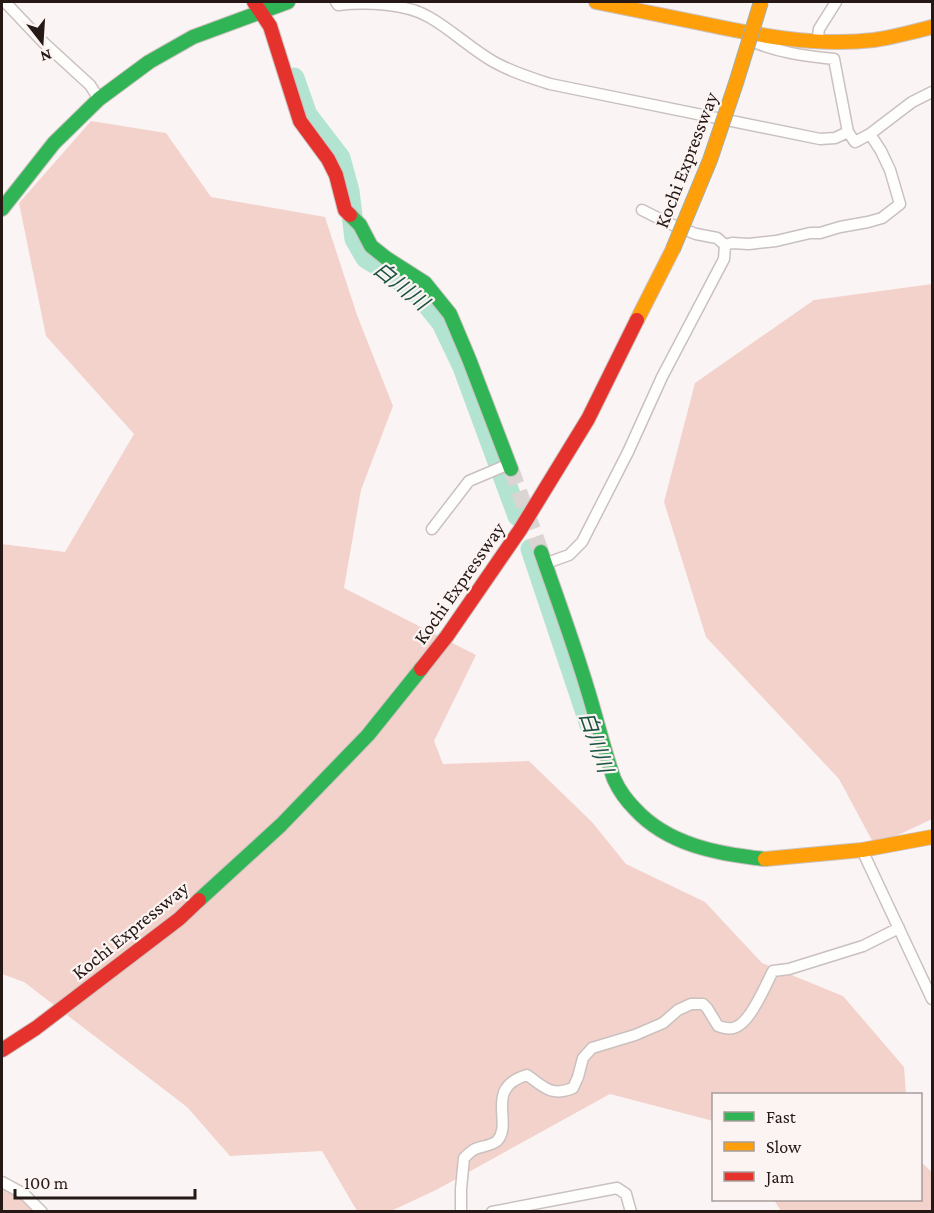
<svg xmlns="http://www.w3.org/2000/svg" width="934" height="1213" viewBox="0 0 934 1213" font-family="'Crimson Pro','Noto Sans JP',serif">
	<rect width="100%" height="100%" fill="#faf5f4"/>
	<path fill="#f3d2cb" d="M91 121 166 133 211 197 325 217 357 315 393 406 361 490 344 588 476 655 434 741 443 764 529 761 592 822 626 864 705 902 762 963 843 996 904 1067 906 1094H714L713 1121 610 1094 436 1190 391 1211H357L322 1151 230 1156 187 1107 24 982 2 974V544L65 552 134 434 46 336 19 203Z
		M932 284V819L875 846 839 779 706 637 664 502 695 383 814 300Z
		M921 1162 932 1172V1211H781L774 1200H920Z
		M2 1182 37 1211H2Z"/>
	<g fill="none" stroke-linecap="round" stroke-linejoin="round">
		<path stroke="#b3e4d2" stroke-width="21" d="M294 78 307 115 340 158 349 191 355 239 366 258 384 269 421 297 442 323 463 367 518 516
			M531 549 591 728"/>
		<path stroke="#dad4d3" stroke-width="16" stroke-dasharray="16 8" stroke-linecap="butt" d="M511 469 541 552"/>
		<g stroke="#cac1bf" stroke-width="13">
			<path id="street" d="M5 2 43 42 90 85 99 99
				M336 2 338 5C365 2 405 3 429 17 452 30 471 49 494 62 512 72 531 78 550 84L820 139 835 138 848 132
				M749 40C776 52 804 56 834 59L848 132 855 142 870 134 912 102 932 92
				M817 42 819 29 836 2
				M725 245 732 243 749 244 776 241 810 233H820L840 227 868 222 882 218 900 204 890 170 881 151 870 134
				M432 529 469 481 509 464
				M544 564 569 555 582 542 628 452 662 377 724 259 725 245 717 238 696 234 668 223 642 210
				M862 850 932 999
				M2 1182 24 1194 42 1212
				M461 1212V1189L464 1158C467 1155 471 1151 475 1149 482 1146 491 1146 497 1141 514 1123 483 1088 527 1075 544 1087 551 1097 573 1088L578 1077 583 1058 592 1048 635 1035 663 1023 678 1010 691 1004H703L707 1008 718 1026C724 1028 730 1030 736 1027 751 1021 765 986 773 971L789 969 863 946 899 928
				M492 1212 617 1188 626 1194 631 1212"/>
		</g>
		<g stroke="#cac1bf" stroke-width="16">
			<path id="fast" d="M2 209 54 143 99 99 149 62 193 37 288 2
				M350 215 360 225 371 246 386 258 425 283 450 314 469 359 511 469
				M541 552C557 598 574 644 588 691 597 720 604 751 614 779 619 790 627 801 635 809 668 845 718 854 765 859
				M199 900 281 825 368 735 421 669"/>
		</g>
		<g stroke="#cac1bf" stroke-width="16">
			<path id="slow" d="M596 2C631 9 665 16 700 23 756 35 816 47 874 40 894 37 913 32 932 27
				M637 320 673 249
				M765 859 862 850 932 837"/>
		</g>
		<g stroke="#cac1bf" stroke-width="16">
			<path id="jam" d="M254 2 270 26 300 121 328 159 336 175 345 210 350 215
				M421 669 447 636 520 530 588 419 637 320
				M2 1050 36 1028 179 919 199 900"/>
		</g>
		<use href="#street" stroke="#fefefd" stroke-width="10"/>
		<use href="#fast" stroke="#30b455" stroke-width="14"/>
		<use href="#slow" stroke="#ff9f0a" stroke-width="14"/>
		<use href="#jam" stroke="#e5322d" stroke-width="14"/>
		<g stroke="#a3afaa" stroke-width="16" stroke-linecap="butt">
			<path id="slow-bridge" d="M673 249 710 160 736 83 761 2"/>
		</g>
		<use href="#slow-bridge" stroke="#ff9f0a" stroke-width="14"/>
	</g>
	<g text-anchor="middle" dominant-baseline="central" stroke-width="4.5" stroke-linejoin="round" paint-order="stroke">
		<g font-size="20" fill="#251815" stroke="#fcf4f2">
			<text transform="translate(686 160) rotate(-69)">Kochi Expressway</text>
			<text transform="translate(459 583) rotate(-55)">Kochi Expressway</text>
			<text transform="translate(130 930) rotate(-39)">Kochi Expressway</text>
		</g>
		<g font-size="21" font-style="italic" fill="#185343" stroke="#fcf4f2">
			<text transform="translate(401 286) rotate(39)">白川川</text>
			<text transform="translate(596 742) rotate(71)">白川川</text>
		</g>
	</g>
	<rect width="934" height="1213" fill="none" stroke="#251815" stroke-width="6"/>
	<rect x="712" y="1093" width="210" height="108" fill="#fcf4f2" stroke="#a69c9a" stroke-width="1.5"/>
	<rect x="724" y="1112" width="30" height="9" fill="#30b455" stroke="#a69c9a" stroke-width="1.5"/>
	<text x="766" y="1123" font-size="18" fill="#251815">Fast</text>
	<rect x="724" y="1142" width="30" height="9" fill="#ff9f0a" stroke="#a69c9a" stroke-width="1.5"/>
	<text x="766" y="1153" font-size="18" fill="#251815">Slow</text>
	<rect x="724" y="1172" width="30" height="9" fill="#e5322d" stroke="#a69c9a" stroke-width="1.5"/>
	<text x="766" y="1183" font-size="18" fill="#251815">Jam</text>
	<g transform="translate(42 42) rotate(163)" stroke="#fcf4f2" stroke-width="4.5" paint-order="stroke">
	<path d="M0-4.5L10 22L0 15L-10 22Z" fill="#251815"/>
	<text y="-9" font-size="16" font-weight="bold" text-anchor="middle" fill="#251815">N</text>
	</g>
	<path d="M15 1189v9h180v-9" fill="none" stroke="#251815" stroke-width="3"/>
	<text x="24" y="1189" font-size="18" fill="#251815" stroke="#fcf4f2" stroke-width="4.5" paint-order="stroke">100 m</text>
</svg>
